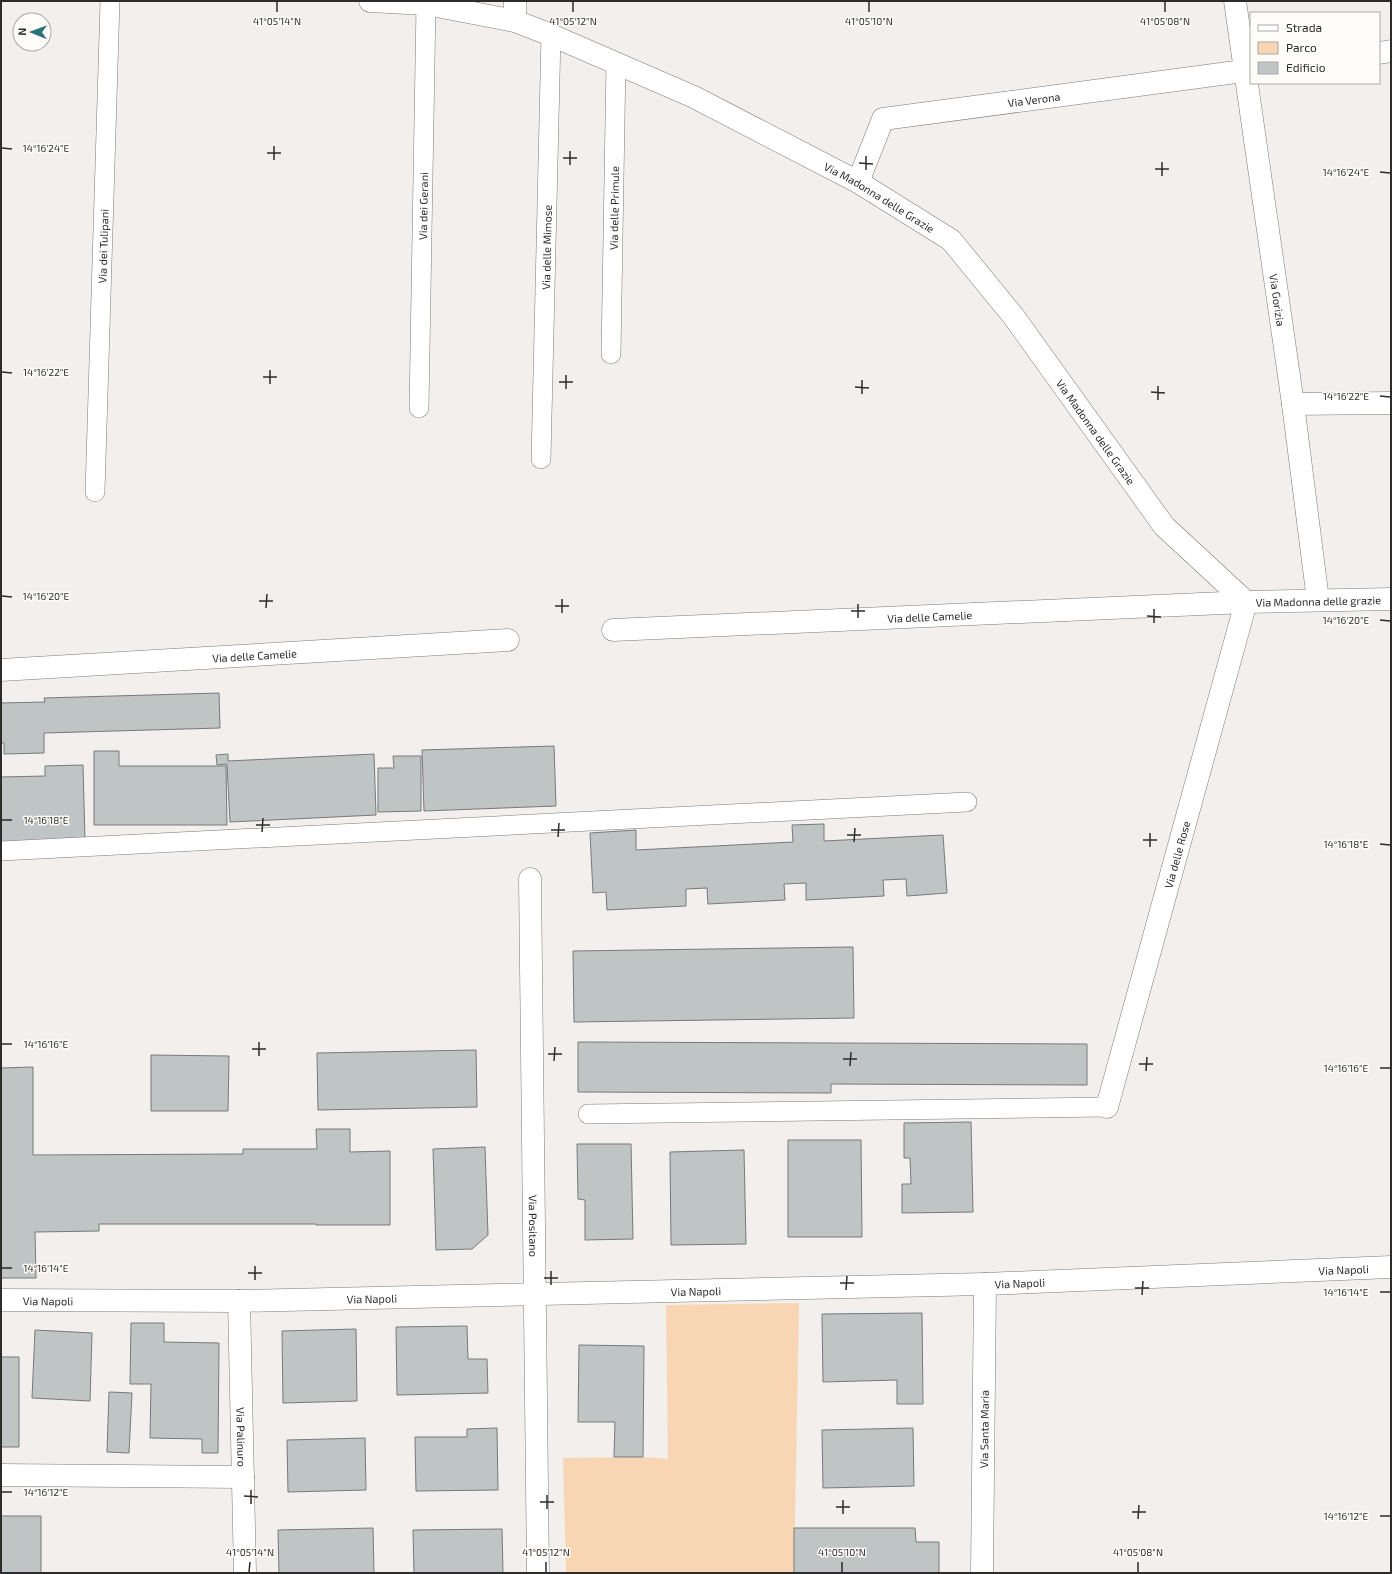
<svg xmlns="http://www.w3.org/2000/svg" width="1392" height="1574" viewBox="0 0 1392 1574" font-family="'Exo 2',sans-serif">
	<rect width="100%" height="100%" fill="#f2efec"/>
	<path fill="#f9d6b3" d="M799 1303 794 1573H566L563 1458 643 1457 668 1459 666 1305Z"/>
	<path fill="#bfc4c4" stroke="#767a7b" d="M219 693 220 728 44 733V753L4 754V743H1V703L45 702 44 698Z
		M554 746 556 806 424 811 422 750Z
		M94 751H119V766H226L227 825H94Z
		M228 754V761L374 754 376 815 230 822 227 764 217 765 216 755Z
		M393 756H421V811L378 812V768H394Z
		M83 765 85 841 1 844V777L45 776V766Z
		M824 824V841L943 835 947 893 907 896 906 879 883 880 884 896 806 900V883L784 884 785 900 708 904 707 888 686 889V906L607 910 606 892 593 893 590 833 636 830V850L793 842 792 825Z
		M853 947 854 1018 574 1022 573 951Z
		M578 1042 1087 1044V1085L831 1084V1093L578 1092Z
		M476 1050 477 1107 318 1110 317 1053Z
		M151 1055 229 1056 228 1111H151Z
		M33 1067V1155L243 1154V1149H317L316 1129H350V1152L390 1151V1225H316V1224H99V1231L35 1232 36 1278H1V1068Z
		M971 1122 973 1212 902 1213V1184H911L910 1158H904V1123Z
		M788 1140H861L862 1237H788Z
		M577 1144H631L633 1239 585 1240V1200L578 1199Z
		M485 1147 488 1235 472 1249 436 1250 433 1149Z
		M744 1150 746 1244 671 1245 670 1152Z
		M922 1313 923 1404H897V1380L823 1382 822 1314Z
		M131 1323H164V1342L219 1343 218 1453H202V1439L150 1438 151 1384H130Z
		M467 1326 468 1359H487L488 1393 397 1395 396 1327Z
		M356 1329 357 1401 283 1403 282 1331Z
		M35 1330 92 1333 90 1401 32 1398Z
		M579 1345 644 1346 643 1457H614L615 1422H578Z
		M1 1357H19V1447H1Z
		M109 1392 132 1393 129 1453 107 1452Z
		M497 1428 498 1490 416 1491 415 1437H467V1429Z
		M913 1428 914 1486 823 1488 822 1430Z
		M365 1438 366 1490 288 1492 287 1440Z
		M1 1516H41V1573H1Z
		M373 1528 374 1573H279L278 1530Z
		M794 1528H915L916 1542H939V1573H794Z
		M502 1529 503 1573H414L413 1530Z"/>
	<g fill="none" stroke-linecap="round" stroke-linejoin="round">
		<g stroke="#7c7a77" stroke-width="20">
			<g id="lane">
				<path id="s1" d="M611 354 616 62"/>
				<path id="s2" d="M419 408 426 4"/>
				<path id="s3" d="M541 459 551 35"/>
				<path id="s4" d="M95 492 110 1"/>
				<path d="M1 851 967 802"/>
				<path d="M588 1114 1107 1107"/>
			</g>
		</g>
		<g stroke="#7c7a77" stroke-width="23">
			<g id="street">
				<path id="s5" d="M370 1 426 4 515 21 551 35 694 97 858 182 951 240 1014 317 1164 526 1246 602"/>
				<path d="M515 1V21"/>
				<path id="s6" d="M1235 1 1293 404 1318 600"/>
				<path d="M1379 53 1391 51"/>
				<path id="s7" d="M858 182 883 119 1251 70"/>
				<path d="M1293 404 1391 403"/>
				<path id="s8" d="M613 630 1246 602 1391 599"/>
				<path id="s9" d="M1 670 508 640"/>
				<path id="s10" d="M530 879 538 1573"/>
				<path id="s11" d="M1107 1107 1246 602"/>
				<path id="s12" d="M1 1300 239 1301 985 1284 1391 1267"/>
				<path id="s13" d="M239 1301 245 1573"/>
				<path d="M1 1475 243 1477"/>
				<path id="s14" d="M982 1573 985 1284"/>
			</g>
		</g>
		<use href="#lane" stroke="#fff" stroke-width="19"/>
		<use href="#street" stroke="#fff" stroke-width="22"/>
	</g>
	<path fill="none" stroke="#2d2c2b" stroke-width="1.5" d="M277 12V2M573 12V2M869 12V2M1165 12V2M2 148 12 149M267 153H281M563 158H577M274 160V146M859 163 873 164M570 165V151M1155 169H1169M866 170V156M1380 172 1390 173M1162 176V162M2 372 12 373M263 377H277M559 382H573M270 384V370M855 387 869 388M566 389V375M1151 392 1165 393M862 394V380M1380 396 1390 397M1158 400V386M2 596 12 597M259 601H273M555 606H569M266 608 267 594M851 611H865M562 613V599M1147 616 1161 617M858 618V604M1380 620 1390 621M1154 623V609M2 820H12M256 825H270M551 830H565M262 832 263 818M847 835H861M558 837 559 823M1143 840H1157M854 842 855 828M1380 844 1390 845M1150 847V833M2 1044H12M252 1049H266M548 1054H562M259 1056V1042M843 1059H857M554 1061 555 1047M1139 1064H1153M850 1066 851 1052M1380 1068H1390M1146 1071 1147 1057M2 1268H12M248 1273H262M544 1278H558M255 1280V1266M840 1283H854M551 1285V1271M1135 1288H1149M846 1290 847 1276M1380 1292H1390M1142 1295 1143 1281M2 1492H12M244 1496 258 1497M540 1502H554M251 1504V1490M836 1507H850M547 1509V1495M1132 1512H1146M843 1514V1500M1380 1516H1390M1138 1519 1139 1505M249 1572 250 1562M546 1572V1562M842 1572V1562M1138 1572V1562"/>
	<g text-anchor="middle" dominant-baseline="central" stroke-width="3" stroke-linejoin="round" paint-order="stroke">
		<g font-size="11" fill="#2d2c2b" stroke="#fffdfa">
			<text stroke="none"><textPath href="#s7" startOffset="220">Via Verona</textPath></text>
			<text stroke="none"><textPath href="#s5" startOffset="552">Via Madonna delle Grazie</textPath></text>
			<text stroke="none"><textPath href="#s2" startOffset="202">Via dei Gerani</textPath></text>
			<text stroke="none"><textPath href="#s1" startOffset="146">Via delle Primule</textPath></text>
			<text stroke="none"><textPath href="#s4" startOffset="246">Via dei Tulipani</textPath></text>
			<text stroke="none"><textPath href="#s3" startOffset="212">Via delle Mimose</textPath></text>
			<text stroke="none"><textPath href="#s6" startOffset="302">Via Gorizia</textPath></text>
			<text stroke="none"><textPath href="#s5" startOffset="876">Via Madonna delle Grazie</textPath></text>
			<text stroke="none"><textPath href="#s8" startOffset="706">Via Madonna delle grazie</textPath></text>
			<text stroke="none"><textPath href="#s8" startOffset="317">Via delle Camelie</textPath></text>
			<text stroke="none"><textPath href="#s9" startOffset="254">Via delle Camelie</textPath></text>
			<text stroke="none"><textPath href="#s11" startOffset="262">Via delle Rose</textPath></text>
			<text stroke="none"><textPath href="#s10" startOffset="347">Via Positano</textPath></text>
			<text stroke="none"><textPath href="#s12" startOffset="1343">Via Napoli</textPath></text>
			<text stroke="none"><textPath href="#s12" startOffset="1019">Via Napoli</textPath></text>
			<text stroke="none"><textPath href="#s12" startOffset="695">Via Napoli</textPath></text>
			<text stroke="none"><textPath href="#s12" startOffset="371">Via Napoli</textPath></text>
			<text stroke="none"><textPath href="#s12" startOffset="47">Via Napoli</textPath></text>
			<text stroke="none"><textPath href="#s14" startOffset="144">Via Santa Maria</textPath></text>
			<text stroke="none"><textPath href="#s13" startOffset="136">Via Palinuro</textPath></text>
		</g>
	</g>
	<g font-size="10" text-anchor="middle" fill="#2d2c2b" stroke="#fffdfa" stroke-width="3" stroke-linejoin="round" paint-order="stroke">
		<text x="277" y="25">41°05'14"N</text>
		<text x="573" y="25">41°05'12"N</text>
		<text x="869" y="25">41°05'10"N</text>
		<text x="1165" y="25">41°05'08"N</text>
		<text x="46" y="152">14°16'24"E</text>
		<text x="1346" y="176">14°16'24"E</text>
		<text x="46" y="376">14°16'22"E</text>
		<text x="1346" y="400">14°16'22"E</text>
		<text x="46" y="600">14°16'20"E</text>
		<text x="1346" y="624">14°16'20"E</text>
		<text x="46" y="824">14°16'18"E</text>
		<text x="1346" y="848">14°16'18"E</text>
		<text x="46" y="1048">14°16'16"E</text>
		<text x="1346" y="1072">14°16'16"E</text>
		<text x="46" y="1272">14°16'14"E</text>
		<text x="1346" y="1296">14°16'14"E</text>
		<text x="46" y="1496">14°16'12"E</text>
		<text x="1346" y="1520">14°16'12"E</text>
		<text x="250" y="1556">41°05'14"N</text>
		<text x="546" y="1556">41°05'12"N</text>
		<text x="842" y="1556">41°05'10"N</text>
		<text x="1138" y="1556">41°05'08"N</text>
	</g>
	<rect width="1392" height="1574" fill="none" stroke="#2d2c2b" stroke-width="4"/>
	<rect x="1250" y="12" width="130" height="72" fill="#fffdfa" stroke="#aba9a7"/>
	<rect x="1258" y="25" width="20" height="6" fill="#ffffff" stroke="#aba9a7"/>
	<text x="1286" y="32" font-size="12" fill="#2d2c2b">Strada</text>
	<rect x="1258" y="42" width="20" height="12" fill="#f9d6b3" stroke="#aba9a7"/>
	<text x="1286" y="52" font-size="12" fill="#2d2c2b">Parco</text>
	<rect x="1258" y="62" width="20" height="12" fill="#bfc4c4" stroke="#aba9a7"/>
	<text x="1286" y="72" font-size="12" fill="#2d2c2b">Edificio</text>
	<g transform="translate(32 32) rotate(271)"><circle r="19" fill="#fffdfa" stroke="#aba9a7"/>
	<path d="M0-3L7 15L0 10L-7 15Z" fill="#287278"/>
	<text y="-6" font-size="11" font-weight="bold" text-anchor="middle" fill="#2d2c2b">N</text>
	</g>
</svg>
